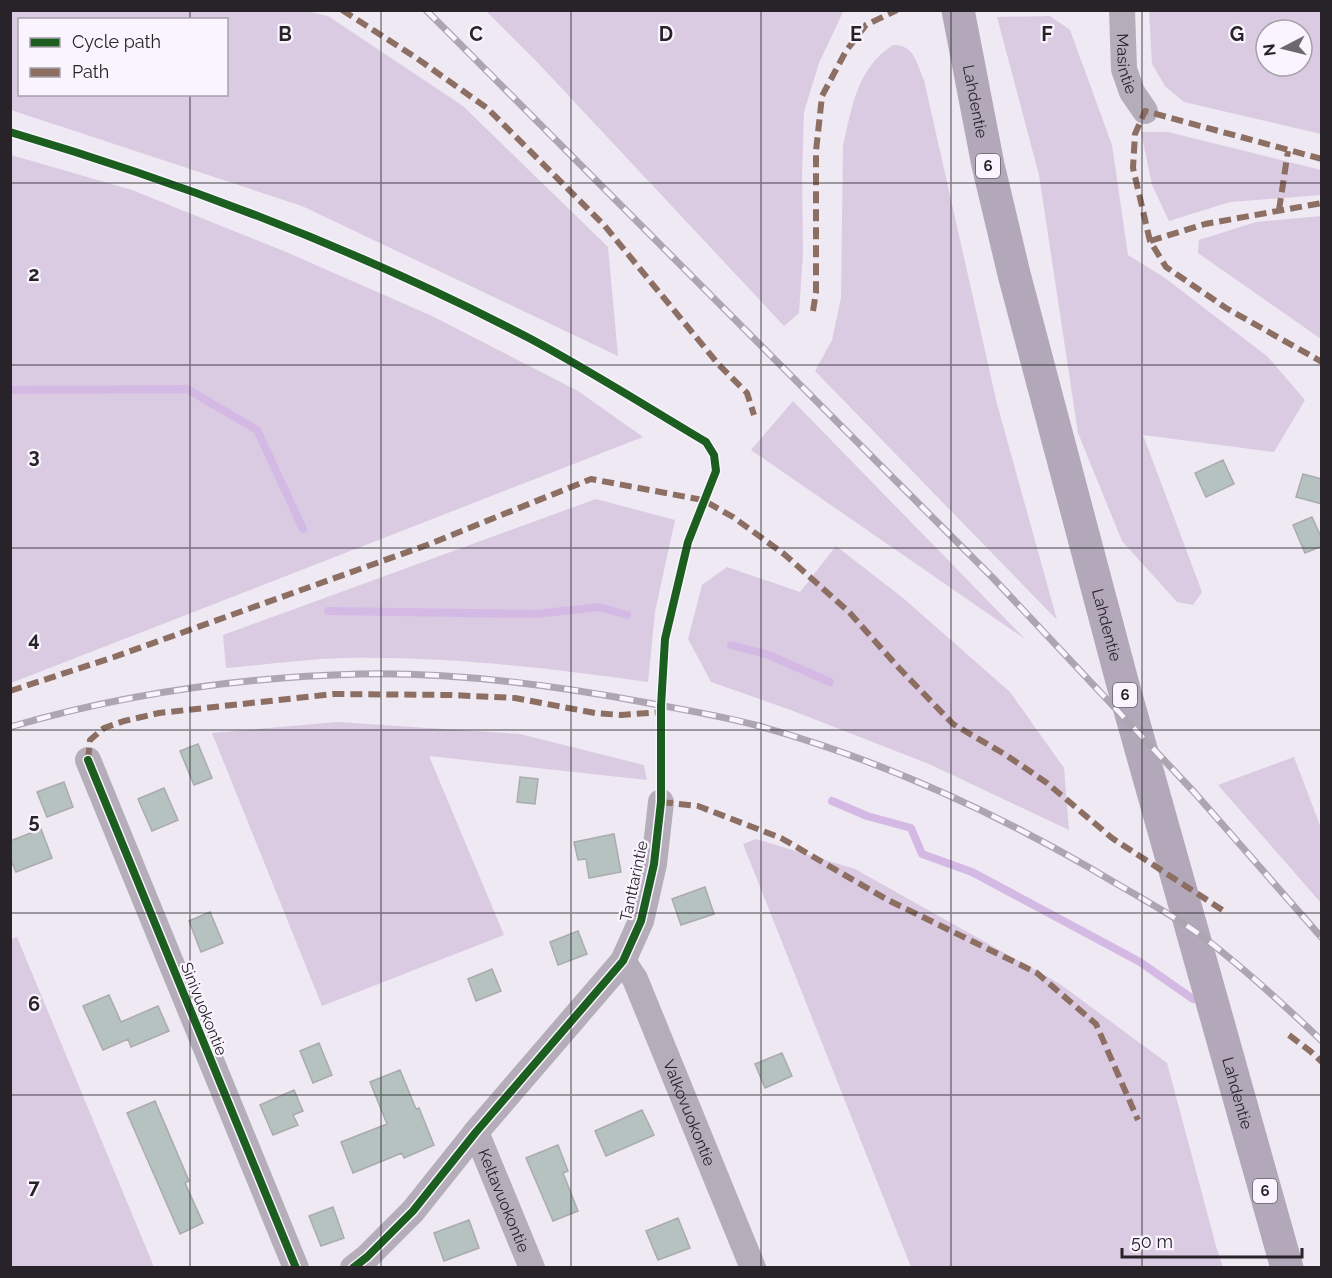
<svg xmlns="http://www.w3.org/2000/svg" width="1332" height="1278" viewBox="0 0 1332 1278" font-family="Raleway,sans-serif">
	<rect width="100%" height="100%" fill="#eee9f2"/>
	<path fill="#dacbe3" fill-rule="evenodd" d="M302 10 328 16 463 106 608 247 618 356 302 206 11 110V11ZM20 20H226V94H20Z
		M486 11H847L843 12 819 63 804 112 802 175 803 253 799 313 784 326 538 63Z
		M1149 11H1321V134L1184 102 1165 86 1152 64ZM1266 30H1302V66H1266Z
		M1050 16 1070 30 1112 145 1128 255 1165 278 1268 357 1305 400 1274 452 1143 435 1202 592 1193 605 1177 602 1122 541 1078 433 1039 175 997 17Z
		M893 45C915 45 916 63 924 80L997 404 1057 620 815 371 832 340 841 298 843 146C852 107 857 68 893 45Z
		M1141 132H1168L1321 170V195L1230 202 1169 221 1152 185Z
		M11 155 132 190 286 252 432 316 578 391 643 437 11 683Z
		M1321 216V339L1198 253 1199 240 1256 222Z
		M793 401 1025 639 751 450Z
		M596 499 675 520 655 612 648 682C547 668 446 656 344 658 305 659 265 665 226 668L223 635Z
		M836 546 903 598 1010 692 1064 768 1069 830 929 764 788 709 711 682 688 639 702 585 727 567 800 592Z
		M337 722 520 734 644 765 647 780 429 756 504 935 322 1006 212 733Z
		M1294 757 1321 828V903L1218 785Z
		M756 839 855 869 1060 984 1167 1063 1216 1246 1223 1267H911L743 844Z
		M17 937 154 1267H11L10 940Z"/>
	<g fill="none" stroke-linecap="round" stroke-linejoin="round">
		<path stroke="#d5b9e5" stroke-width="8" d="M10 390 187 389 257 430 303 529
			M328 611 536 614 599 607 627 615
			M731 645 769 655 830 682
			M832 801 867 816 911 828 922 854 972 872 1140 962 1193 999"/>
	</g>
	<path fill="#b5c2c0" stroke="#aaabad" stroke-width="1.5" d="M1223 460 1234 484 1206 497 1195 473Z
		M1303 474 1322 479V504L1296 497Z
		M1312 517 1322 539V546L1305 553 1293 525Z
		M198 744 212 778 194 785 180 751Z
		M520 777 538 779 535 804 517 802Z
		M64 782 73 807 47 817 37 792Z
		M164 788 178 820 152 831 138 799Z
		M41 829 52 858 16 872 10 858V841Z
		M614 834 621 872 589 878 586 859 578 860 574 842Z
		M705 887 714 914 681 925 672 899Z
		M210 912 223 943 201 952 189 921Z
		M578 931 587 954 558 965 550 942Z
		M492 969 501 991 476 1001 468 979Z
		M109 995 121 1022 158 1006 169 1031 131 1047 128 1039 103 1050 83 1006Z
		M319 1043 332 1075 313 1083 300 1051Z
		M782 1053 792 1076 765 1088 755 1064Z
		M400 1070 416 1109 419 1108 434 1145 404 1158 402 1153 353 1173 341 1142 387 1124 370 1082Z
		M294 1090 303 1111 293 1115 298 1125 273 1135 260 1105Z
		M155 1101 189 1181 185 1183 203 1223 180 1234 127 1113Z
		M642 1110 654 1135 606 1156 595 1131Z
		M558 1145 568 1171 563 1173 578 1211 553 1221 526 1158Z
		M333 1207 344 1238 321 1246 309 1216Z
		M678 1218 690 1248 658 1260 646 1231Z
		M469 1220 479 1248 444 1261 434 1233Z"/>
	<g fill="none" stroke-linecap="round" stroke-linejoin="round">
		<g stroke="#b6adbb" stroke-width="26">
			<path id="s1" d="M1122 10 1124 69 1132 92 1145 111"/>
			<path d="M88 760 296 1268"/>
			<path id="s2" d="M623 961 635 979 753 1268"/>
			<path id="s3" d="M476 1132 532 1268"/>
			<path d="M353 1268 367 1257 413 1211 476 1132 623 961 641 921 654 864 661 802"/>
		</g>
		<path stroke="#b2a8b9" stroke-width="33" id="s4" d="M958 10 988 165 1014 274 1123 685 1287 1268"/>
		<g stroke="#ada6b1" stroke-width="7">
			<path id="rail" d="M426 10 993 578 1194 792 1322 938
				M10 727C123 694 243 677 360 674 456 672 554 685 648 703 685 710 722 716 759 726 874 758 986 808 1090 868 1126 890 1165 910 1199 934 1242 966 1283 1004 1322 1041"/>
		</g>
		<use href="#rail" stroke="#faf4fe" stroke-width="4.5" stroke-dasharray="14" stroke-linecap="butt"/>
		<path stroke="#8d6e63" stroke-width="6" stroke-dasharray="12 6" stroke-linecap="butt" d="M342 10 415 57 487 108 604 225 719 365 747 393 754 415
			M1322 159 1145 111 1135 134 1133 168 1150 241 1166 267 1226 308 1322 362
			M1279 210 1288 151
			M1150 241 1205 224 1322 203
			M813 311 816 292V151L822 96 846 51 866 25 897 10
			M10 691 114 657 427 545 591 479 703 500 733 517 784 554 849 612 899 668 953 724 1006 755 1047 783 1112 838 1227 913
			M88 760 90 740 104 728 124 721 159 713 334 694 451 695 515 698 595 713 621 715 661 712
			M661 802 698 806 781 838 886 899 1037 973 1096 1024 1138 1120
			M1289 1035 1310 1051 1322 1062"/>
		<g stroke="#faf4fe" stroke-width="11">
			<path id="cycleway" d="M10 132C189 185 364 252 529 338 589 370 647 407 706 442L714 455 716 471 688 542 665 639 661 706V802L654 864 641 921 623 961 476 1132 413 1211 367 1257 353 1268
				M88 760 296 1268"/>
		</g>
		<use href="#cycleway" stroke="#1b5e20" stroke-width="8"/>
	</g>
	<path fill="none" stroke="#272329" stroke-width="1.5" stroke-opacity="0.55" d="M190 10V20M381 10V1268M571 10V1268M761 10V1268M951 10V1268M1142 10V1268M190 94V1268M10 183H1322M10 365H1322M10 548H1322M10 730H1322M10 913H1322M10 1095H1322"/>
	<g text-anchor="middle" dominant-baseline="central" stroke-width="4.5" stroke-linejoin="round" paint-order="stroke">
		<g fill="#faf4fe" stroke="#666269" stroke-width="1.5">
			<rect x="976" y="154" width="24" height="24" rx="4.5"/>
			<rect x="1113" y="683" width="24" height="24" rx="4.5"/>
			<rect x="1253" y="1179" width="24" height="24" rx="4.5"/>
		</g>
		<g font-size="15" font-weight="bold" fill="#272329">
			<text x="988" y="166">6</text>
			<text x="1125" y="695">6</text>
			<text x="1265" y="1191">6</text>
		</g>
		<g font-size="16" fill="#272329" stroke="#faf4fe">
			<text stroke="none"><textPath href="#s1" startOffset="54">Masintie</textPath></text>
			<text stroke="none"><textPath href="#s4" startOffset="93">Lahdentie</textPath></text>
			<text stroke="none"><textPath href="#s4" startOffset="633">Lahdentie</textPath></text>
			<text transform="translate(634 881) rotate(-78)">Tanttarintie</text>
			<text transform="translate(204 1009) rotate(68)">Sinivuokontie</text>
			<text stroke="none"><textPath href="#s4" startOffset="1119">Lahdentie</textPath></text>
			<text stroke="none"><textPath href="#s2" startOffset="166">Valkovuokontie</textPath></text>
			<text stroke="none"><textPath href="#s3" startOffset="74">Keltavuokontie</textPath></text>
		</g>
	</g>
	<g font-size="20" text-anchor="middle" font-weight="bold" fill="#272329" stroke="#faf4fe" stroke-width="4.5" stroke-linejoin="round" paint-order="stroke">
		<text x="285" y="41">B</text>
		<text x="476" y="41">C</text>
		<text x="666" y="41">D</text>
		<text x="856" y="41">E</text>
		<text x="1047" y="41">F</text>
		<text x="1237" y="41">G</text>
		<text x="34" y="281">2</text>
		<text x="34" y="463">3</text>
		<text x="34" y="646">4</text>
		<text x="34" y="828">5</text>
		<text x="34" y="1011">6</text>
		<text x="34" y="1194">7</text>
	</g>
	<rect width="1332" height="1278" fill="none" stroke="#272329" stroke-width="24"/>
	<rect x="18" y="18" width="210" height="78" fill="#faf4fe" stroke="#a6a0a9" stroke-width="1.5"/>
	<rect x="30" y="38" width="30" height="9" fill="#1b5e20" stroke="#a6a0a9" stroke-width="1.5"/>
	<text x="72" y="48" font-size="18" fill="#272329">Cycle path</text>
	<rect x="30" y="68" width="30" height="9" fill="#8d6e63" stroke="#a6a0a9" stroke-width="1.5"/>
	<text x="72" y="78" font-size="18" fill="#272329">Path</text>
	<g transform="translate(1284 48) rotate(263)"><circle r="28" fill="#faf4fe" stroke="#a6a0a9" stroke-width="1.5"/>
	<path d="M0-4.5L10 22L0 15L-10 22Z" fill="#6d686f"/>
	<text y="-9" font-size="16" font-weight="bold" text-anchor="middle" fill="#272329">N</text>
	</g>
	<path d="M1122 1248v9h180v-9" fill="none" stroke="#272329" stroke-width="3"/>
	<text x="1131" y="1248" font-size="18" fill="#272329" stroke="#faf4fe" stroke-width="4.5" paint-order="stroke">50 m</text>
</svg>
